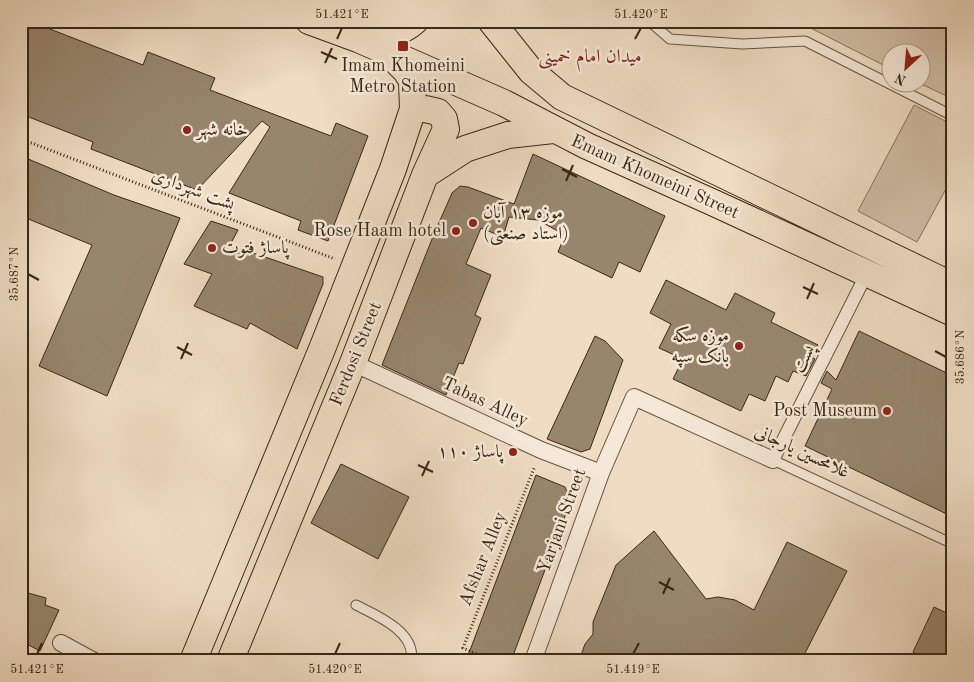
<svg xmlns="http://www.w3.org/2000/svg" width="974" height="682" viewBox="0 0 974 682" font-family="'Old Standard TT',Amiri,serif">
	<rect width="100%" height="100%" fill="#efdcc3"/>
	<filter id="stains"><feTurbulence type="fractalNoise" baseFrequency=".004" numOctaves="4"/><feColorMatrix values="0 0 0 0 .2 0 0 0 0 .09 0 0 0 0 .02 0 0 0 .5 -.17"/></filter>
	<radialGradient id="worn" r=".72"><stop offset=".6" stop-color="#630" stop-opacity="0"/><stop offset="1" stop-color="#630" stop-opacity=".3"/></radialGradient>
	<path fill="#d0bda5" stroke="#84725c" d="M797 21H953V99L919 83 922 82V52H892L891 69Z
		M914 105 953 125V176L917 242 858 211Z"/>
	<path fill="#97866e" stroke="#382812" d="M21 21H29L143 65 148 52 215 78 210 90 331 136 336 123 368 136 328 241 298 230 301 221 229 193 270 127 262 121 197 190 91 149 93 142 21 114Z
		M533 154 665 216 640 272 619 262 612 278 558 252 565 235 538 220 509 217 503 237 481 228 466 264 491 275 475 315 481 318 463 364 459 363 446 395 382 365 434 234 452 193 460 186 468 187 514 204Z
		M21 156 114 195 180 218 107 396 39 366 92 245 21 216Z
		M211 221 238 230 230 245 323 277V284L297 349 250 323 247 329 194 306 212 274 184 264Z
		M666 280 726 310 735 293 775 313 771 322 818 345 812 357 815 359 806 376 793 371 788 382 776 376 765 401 749 394 741 411 673 379 683 359 659 348 671 324 650 313Z
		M859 331 953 376V517L805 446 832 389 821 383 827 371 836 380Z
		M595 336 605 341 623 360 590 449 581 452 547 439Z
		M341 464 409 497 378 559 311 523Z
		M536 475 565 487 571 500 511 661H466Z
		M654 531 706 599 718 597 735 600 754 610 787 542 847 571 801 661H579L585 644 593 634V622L616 565Z
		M21 591 46 598 45 605 59 610 40 651 21 641Z
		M934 607 953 616V661H933L913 652Z"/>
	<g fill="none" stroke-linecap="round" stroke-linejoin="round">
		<g stroke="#66553e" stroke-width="11">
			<path id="service" d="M649 21 670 39 742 44 805 41 953 116
				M773 460 953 544
				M356 605C376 615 417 632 411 661"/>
		</g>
		<g stroke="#66553e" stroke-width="14">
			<path id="pedestrian" d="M773 460 867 273"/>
		</g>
		<g stroke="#66553e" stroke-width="18">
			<path id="minor" d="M353 363 541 450 601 473
				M61 643 94 661
				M533 661 601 473 634 397 773 460"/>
		</g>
		<g stroke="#382812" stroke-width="28">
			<path id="primary" d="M309 21 358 39 504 103 587 146 714 203 953 313
				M491 21 531 71 562 97 939 279 953 284
				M358 39C377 38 400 35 415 21
				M425 175 465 149 508 135 553 130
				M193 661 322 349 393 169 413 109 412 81 406 71 391 56
				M230 661 353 363 425 175 446 129 444 119 438 112 425 109H413"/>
		</g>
		<path stroke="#382812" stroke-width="3" stroke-dasharray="1 2.5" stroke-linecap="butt" d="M21 139 335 259
			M492 661 463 648 535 466"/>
		<use href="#service" stroke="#f5e8d8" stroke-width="9"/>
		<use href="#pedestrian" stroke="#f5e8d8" stroke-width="12"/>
		<use href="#minor" stroke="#f5e8d8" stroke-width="16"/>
		<use href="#primary" stroke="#efdcc3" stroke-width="26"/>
	</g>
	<path fill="none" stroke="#382812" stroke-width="2" d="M337 39 342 28M635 39 641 28M321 52 337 59M325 63 332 48M562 169 577 177M566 181 573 165M28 274 39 280M803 287 818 294M807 299 814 283M177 347 192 355M935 351 946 357M181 359 188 343M418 465 433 472M422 476 429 461M659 582 674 590M663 594 670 578M37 654 42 643M335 654 340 643M633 654 639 643"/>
	<g fill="#8f2418" stroke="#f5e8d8" stroke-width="2">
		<rect x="397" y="40" width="12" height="12" rx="2.5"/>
		<circle cx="187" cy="130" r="5"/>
		<circle cx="473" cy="223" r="5"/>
		<circle cx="456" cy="231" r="5"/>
		<circle cx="212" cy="248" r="5"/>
		<circle cx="739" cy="346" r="5"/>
		<circle cx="887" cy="411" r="5"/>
		<circle cx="513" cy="452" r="5"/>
	</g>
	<g text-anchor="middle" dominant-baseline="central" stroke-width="5" stroke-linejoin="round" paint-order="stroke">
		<g font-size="18" fill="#382812" stroke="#f5e8d8" text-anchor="end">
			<text x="403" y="66" text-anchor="middle">Imam Khomeini<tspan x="403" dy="21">Metro Station</tspan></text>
			<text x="197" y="130" text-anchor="start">خانه شهر</text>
			<text x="483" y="213" text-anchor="start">موزه ۱۳ آبان<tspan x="483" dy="21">(استاد صنعتی)</tspan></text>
			<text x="446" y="231">Rose Haam hotel</text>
			<text x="222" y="248" text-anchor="start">پاساژ فتوت</text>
			<text x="729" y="336">موزه سکه<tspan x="729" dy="21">بانک سپه</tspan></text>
			<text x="877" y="411">Post Museum</text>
			<text x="503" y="452">پاساژ ۱۱۰</text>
		</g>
		<g font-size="18" fill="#382812" stroke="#f5e8d8">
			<text transform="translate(655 177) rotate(24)">Emam Khomeini Street</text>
			<text transform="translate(193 190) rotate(21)">پشت شهرداری</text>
			<text transform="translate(356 354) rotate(-68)">Ferdosi Street</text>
			<text transform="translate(804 359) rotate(-63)">پست</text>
			<text transform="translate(485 402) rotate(25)">Tabas Alley</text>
			<text transform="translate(802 452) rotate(25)">غلامحسین یارجانی</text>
			<text transform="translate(562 521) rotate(-70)">Yarjani Street</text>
			<text transform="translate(483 559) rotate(-68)">Afshar Alley</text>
		</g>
		<g font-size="19" fill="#7a1f14" stroke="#f5e8d8">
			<text x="590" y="57">میدان امام خمینی</text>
		</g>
	</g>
	<rect width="974" height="682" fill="none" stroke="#efdcc3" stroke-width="55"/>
	<g transform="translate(906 68) rotate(206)"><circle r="24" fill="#f5e8d8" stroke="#a99b89"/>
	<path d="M0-4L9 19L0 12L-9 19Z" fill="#8f2418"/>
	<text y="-8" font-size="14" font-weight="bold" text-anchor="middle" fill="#382812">N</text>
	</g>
	<rect x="28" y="28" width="918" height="626" fill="none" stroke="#382812" stroke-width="2"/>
	<g font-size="12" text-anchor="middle" fill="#382812">
		<text x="342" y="18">51.421°E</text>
		<text x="641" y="18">51.420°E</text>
		<text transform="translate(14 274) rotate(-90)" y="4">35.687°N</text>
		<text transform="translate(960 357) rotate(-90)" y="4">35.686°N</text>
		<text x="37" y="673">51.421°E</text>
		<text x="335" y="673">51.420°E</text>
		<text x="633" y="673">51.419°E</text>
	</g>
	<rect width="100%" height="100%" filter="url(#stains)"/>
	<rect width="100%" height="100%" fill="url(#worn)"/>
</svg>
